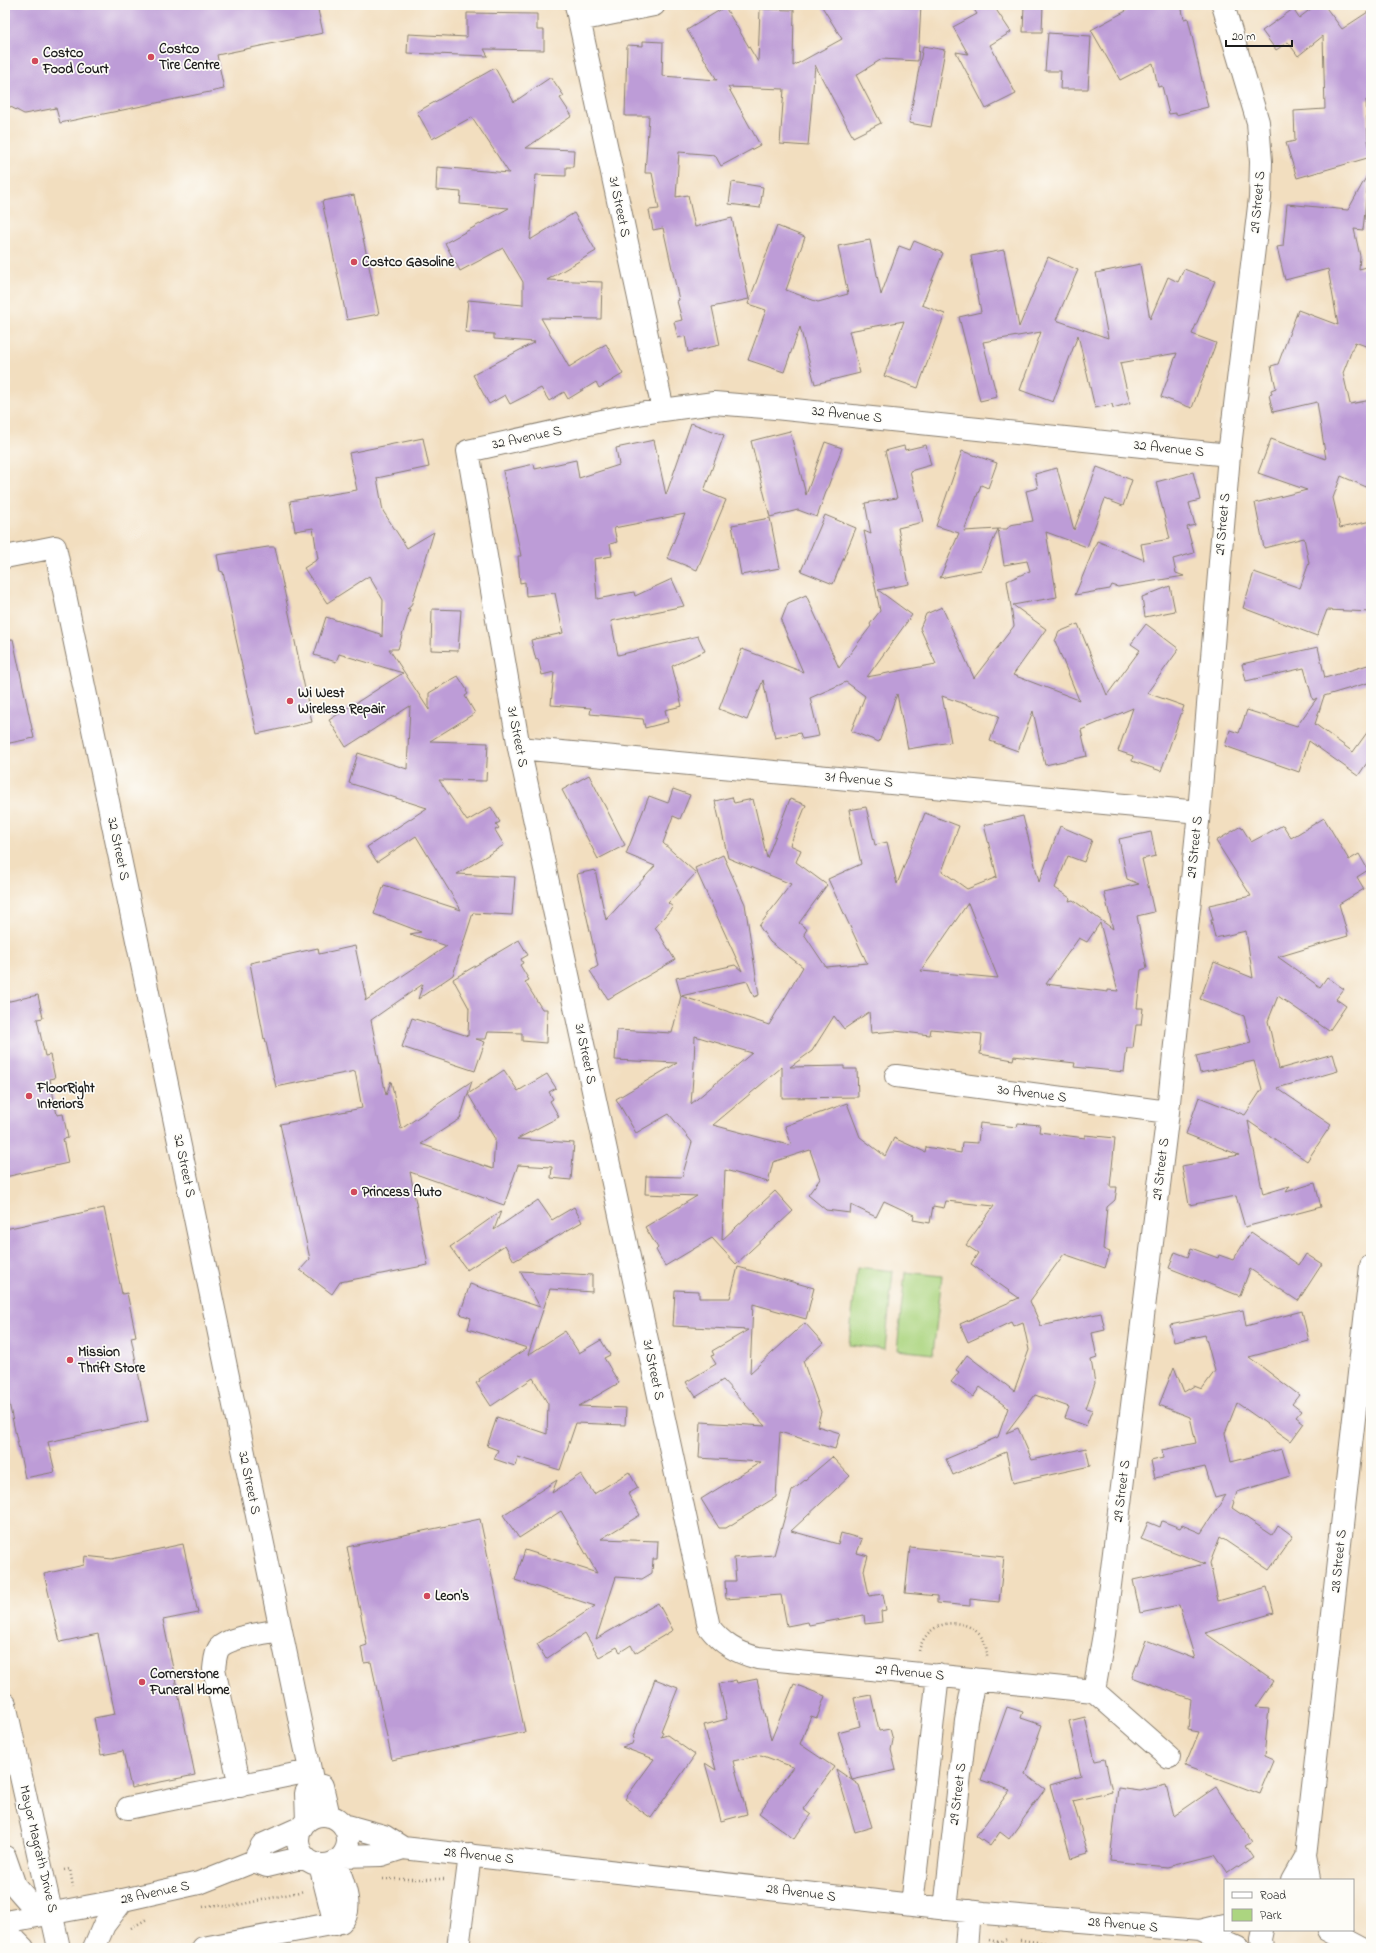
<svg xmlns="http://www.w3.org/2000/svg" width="1376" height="1953" viewBox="0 0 1376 1953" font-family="'Indie Flower',sans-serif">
	<rect width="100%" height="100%" fill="#fdfcf7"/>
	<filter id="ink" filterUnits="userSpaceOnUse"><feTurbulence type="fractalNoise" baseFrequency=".025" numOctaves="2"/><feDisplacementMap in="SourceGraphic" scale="8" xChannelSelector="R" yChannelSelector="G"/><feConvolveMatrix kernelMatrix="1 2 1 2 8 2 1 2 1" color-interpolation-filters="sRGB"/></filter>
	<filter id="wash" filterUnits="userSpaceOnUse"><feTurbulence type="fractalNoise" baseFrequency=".012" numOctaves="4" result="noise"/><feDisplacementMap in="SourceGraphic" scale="16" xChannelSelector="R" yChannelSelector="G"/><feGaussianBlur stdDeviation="0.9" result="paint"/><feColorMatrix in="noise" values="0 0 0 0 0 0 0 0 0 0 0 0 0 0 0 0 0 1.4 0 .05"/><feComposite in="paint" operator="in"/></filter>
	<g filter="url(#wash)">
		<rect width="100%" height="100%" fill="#f2debf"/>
		<path fill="#acd580" stroke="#64784e" d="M857 1267 893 1271 885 1349 849 1345Z
			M905 1272 942 1276 933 1354 897 1350Z"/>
		<g id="blocks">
			<path fill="#bd9cd7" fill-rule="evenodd" d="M5 5H317L323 33 217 55 224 89 60 123 56 108 24 114 5 104Z
				M821 5H921L918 61 882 59 856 75 881 123 853 137 815 65 808 146 780 144 784 89 728 87 760 145 721 166 715 155 679 152 676 197 688 195 695 227 732 218 749 299 712 307 720 345 688 352 685 336 678 338 674 322 682 320 677 301 679 300 663 228 653 230 649 210 659 209 652 173H645L649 116H625L627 45 643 46V41L663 42 662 76 717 80 687 30 725 7 758 62 760 9 794 10 793 66 842 39Z
				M971 5H993L1011 32 990 45 1016 94 986 109 956 52 968 54 953 27 977 14Z
				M1024 5H1043L1042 32H1023Z
				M1122 5H1181L1184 19 1188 18 1208 107 1176 115V113L1169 114 1162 86 1158 87 1153 63 1120 80 1091 30 1126 11Z
				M1316 5H1324L1342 29 1371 10V100H1366L1368 140 1371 157 1297 178 1286 143 1295 141 1294 111 1325 109 1323 36 1298 56 1288 42 1276 50 1262 31 1293 9 1299 18Z
				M467 13 537 14V30H544V50L484 49 488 56 407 53 408 34 467 37Z
				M1048 33 1091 36 1088 89H1060L1061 71H1045Z
				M923 46 945 50 931 127 909 123Z
				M495 68 514 102 551 77 564 96 560 98 572 116 526 148 574 150 573 167H566V176L536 175 530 240 574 213 596 251 547 280 602 282 601 319 541 318 569 367 606 344 623 374 599 388 596 382 568 399 564 392 549 401 541 388 510 404 505 395 489 404 473 375 535 342 494 339V334L465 332 468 300 523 305V282L503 248 460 271 445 243 509 208 460 204 461 192 436 190 437 167 509 173 472 117 432 139 417 112Z
				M1369 172 1363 230 1354 229 1360 256 1359 269 1371 266V348L1355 342 1343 373 1350 404 1371 400V489L1341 476 1333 498 1340 528 1371 521V612L1327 610 1317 636 1243 608 1254 572 1300 588 1309 563 1304 538 1264 548 1255 503 1307 490 1258 473 1271 439 1326 459 1317 402 1273 412 1269 395 1272 394 1271 390 1276 388 1271 366 1278 364 1298 310 1338 325 1328 269 1285 280 1277 247 1283 246 1287 204 1348 210Z
				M732 182 763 187 760 208 729 204Z
				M354 195 379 314 347 320 322 201Z
				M777 226 805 237 786 290 818 302 848 294 838 246 870 240 881 295 899 246 910 250 914 241 943 253 922 305 945 314 918 388 884 376 904 321 849 331 860 373 815 384 800 327 784 372 748 360 766 310 748 304Z
				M1004 250 1019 327 1048 257 1078 270 1056 320 1108 338 1096 273 1140 264 1150 319 1168 277 1178 282 1184 269 1215 281 1192 334 1216 343 1192 408 1161 397 1177 353 1120 363 1130 403 1113 408 1112 404 1095 408 1078 335 1053 402 1020 390 1041 332 983 342 997 397 980 401 959 317 981 312 971 256Z
				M691 423 724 435 704 491 726 500 697 570 667 558 685 514 614 528 617 542 610 544 612 556 594 559 597 599 634 592 635 596 672 579 684 606 611 621 618 655 698 636 705 651 672 666 682 706 665 710 668 722 645 728 643 719 590 714 591 708 551 705 554 672 542 675 538 659 536 660 531 640 563 633 555 593 526 596 525 582 520 583 518 556H521L503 471 534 464 535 469 576 460 579 478 619 465 616 448 654 440 666 495Z
				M790 431 806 495 825 442 842 448 817 517 798 510 770 517 751 441Z
				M423 438 429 467 377 478 383 511 407 548 434 532 411 606 407 609H410L398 649H389L429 710V693L458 676 467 690 466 691 468 694 465 696 475 713 430 741 488 743 486 781 439 780 467 821 491 807 500 822 496 824 499 828 495 830 504 845 457 874 515 877 512 915 473 913 453 975 418 999 423 984 371 1020 386 1095 391 1081 401 1129 472 1081 460 1119 421 1144 493 1169 495 1139 468 1094 504 1070 518 1091 547 1074 556 1088 549 1092 553 1099 550 1101 559 1117 517 1139 574 1143 571 1180 551 1178 552 1167 518 1165 504 1205 410 1172 428 1265 340 1282 332 1294 300 1270 310 1259 280 1124 362 1108 355 1071 276 1087 265 1038 264 1039 250 963 318 948 319 954 355 946 366 998 365 1001 447 946 410 934 421 932 374 914 384 885 461 910 416 836 377 862 367 847 427 808 349 783 358 753 407 769 410 706 346 747 329 720 403 673 339 654 336 662 314 655 326 617 380 634 382 637 383 600 369 576 327 603 304 568 318 559 313 528 295 531 290 501 357 490 349 453Z
				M926 445 931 465 910 471 923 522 898 528 909 584 878 590 912 615 867 677 936 664 920 628 926 614 942 607 974 678 1014 626 1007 581 1030 571 1027 561 1004 565 998 529H1007L1010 525 1033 521 1026 491 1038 488 1035 474 1057 468 1074 530 1097 467 1132 480 1123 506 1105 499 1087 547 1046 532 1057 597 1013 605 1046 629 1013 675 1079 700 1055 641 1059 632 1078 624 1107 695 1140 650 1131 644 1146 624 1179 649 1147 693 1184 706 1161 771 1132 761 1133 756 1118 751 1133 708 1081 730 1087 756 1045 765 1033 711 1018 751 990 741 999 716 942 696 951 742 908 749 897 694 879 742 851 731 865 696 846 682 810 698 819 736 802 739 800 733 775 738 763 680 747 720 719 709 742 649 803 672 781 621 788 603 806 595 839 668 871 626 870 624 880 611 864 531 871 534 865 503 897 498 885 451 904 446 905 450Z
				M962 451 997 463 988 488 981 485 964 531 998 529 981 570 940 578 959 533 936 526Z
				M1193 472 1200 500 1189 503 1195 525 1187 527 1194 553 1173 559 1176 573 1184 576 1118 587 1112 585 1110 589 1075 595 1097 541 1144 560 1141 544 1170 539 1156 482Z
				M825 515 856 528 833 584 801 571Z
				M770 518 780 568 741 575 732 525Z
				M268 547H275L312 722 257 734 234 630 235 631 223 572 220 571 217 555Z
				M1170 586 1175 611 1145 617 1142 597Z
				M432 609 461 610 458 651 431 650Z
				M13 639 34 738 5 744V640Z
				M1318 647 1325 678 1371 664V682L1324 696 1315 724 1353 752 1371 727V757L1358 776 1309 741 1299 772 1225 746 1230 730 1239 733 1247 710 1297 726 1317 698 1313 700 1304 668 1246 681 1242 664Z
				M589 775 625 845 598 859 562 790Z
				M673 789 690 795 680 819 673 816 663 843 696 873 668 903 673 907 655 927 675 960 608 999 590 971 598 966 577 874 595 870 606 920 655 866 626 854 649 796 668 803Z
				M732 797 734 803 753 799 767 858 790 799 806 805 790 845 801 850 796 862 827 885 799 923 807 929 804 934 826 967 867 963 828 879 861 864 849 810 866 807 875 845 887 842 897 884 925 813 959 826 942 871 967 889 997 877 984 825 1023 816 1039 882 1060 826 1092 840 1084 862 1068 856 1055 888 1070 898 1069 901 1073 900 1113 929 1104 892 1139 884 1127 879 1119 839 1151 832 1156 856 1142 859 1154 912 1137 916 1147 968 1141 970 1137 1008H1143L1141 1025H1136L1133 1048H1127L1124 1072 1074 1067 1075 1063 1014 1056 1013 1060 980 1054 982 1034 931 1029 930 1035 895 1031 871 1033 869 1012 844 1029 834 1016 812 1051 790 1067 844 1066V1069H857L858 1097 782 1098V1067L713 1125 792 1146 785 1126 847 1103 860 1137 885 1156 894 1138 925 1152 926 1147 961 1153 962 1142 978 1143 980 1123 1017 1127 1018 1123 1040 1125 1039 1132 1085 1138V1135L1115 1138 1110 1187H1117L1115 1200 1107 1207 1103 1249 1110 1252 1105 1268 1064 1254 1030 1301 1041 1326 1101 1313 1105 1330 1092 1333 1097 1358 1091 1360 1095 1383 1086 1408 1092 1410 1086 1426 1065 1418 1069 1407 1035 1395 1006 1433 1018 1428 1032 1460 1086 1448 1090 1466 1013 1483 1006 1452 953 1475 946 1459 998 1437 1008 1408 980 1387 973 1397 951 1382 959 1372 956 1370 967 1355 1014 1391 1029 1350 1023 1322 1013 1326 1011 1322 968 1342 960 1324 1019 1298 971 1264 978 1253 966 1245 994 1206 946 1201 944 1208 933 1206 930 1223 913 1220 914 1215 884 1201 876 1217 851 1205 850 1213 826 1210 808 1195 820 1179 810 1150 773 1162 768 1182 725 1170 722 1240 775 1191 793 1211 736 1264 712 1238 665 1266 656 1250 658 1248 645 1227 697 1196 645 1194 646 1176 682 1177 692 1142 669 1114 636 1133 616 1099 677 1063 615 1060 617 1030 672 1033 681 996 676 978 735 965 742 971 695 868 723 855 745 904 759 995 754 997 747 981 681 996 769 1025 803 967 770 942 759 926 791 884 728 858 715 801ZM968 903 998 978 921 971ZM1100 923 1118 991 1108 990V992L1046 984 1079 938 1087 942ZM695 1036 752 1053 691 1104 694 1064Z
				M1324 818 1349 860 1359 854 1368 870 1357 877 1364 889 1339 904 1348 936 1278 957 1320 987 1327 977 1344 989 1336 999 1346 1006 1329 1031 1278 996 1268 1021 1279 1069 1333 1054 1338 1071 1277 1088 1331 1125 1307 1161 1248 1121 1263 1194 1290 1186 1286 1192 1315 1183 1321 1207 1245 1227 1236 1196 1189 1205 1182 1166 1239 1155 1186 1134 1199 1097 1245 1115 1262 1089 1254 1061 1200 1073 1196 1056 1251 1043 1244 1016 1200 999 1214 962 1253 978 1246 931 1215 938 1211 920H1213L1209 905 1251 896 1216 841 1241 826 1251 842 1283 825 1291 838Z
				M519 940 528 955 521 959 523 963 520 965 529 980 525 982 542 1009H547L546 1043 522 1041V1033L488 1032 486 1039H476L485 1042 475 1071 402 1047 412 1018 468 1036 469 1008 453 979Z
				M38 995 43 1018 37 1019 45 1056 50 1055 55 1078 50 1079 57 1115 63 1114 68 1138 63 1139 68 1163 5 1177V1002Z
				M538 1200 552 1220 574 1207 582 1222 514 1261 505 1245 467 1270 450 1247 501 1211 494 1230Z
				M104 1208 122 1294 127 1293 136 1336 131 1337 148 1421 48 1442 55 1472 25 1478 5 1384V1229Z
				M1251 1232 1299 1265 1306 1254 1322 1264 1298 1301 1250 1269 1240 1296 1169 1268 1175 1252 1188 1257 1191 1248 1218 1258 1219 1255 1233 1260Z
				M738 1267 814 1288 806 1319 753 1304 750 1373 805 1323 823 1343 803 1361 821 1412 817 1426 840 1433 835 1449 780 1432 776 1497 726 1528H719L701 1499 761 1462 699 1458 701 1422 765 1426 723 1380 696 1397 686 1382 716 1364 711 1356 714 1355 712 1351 748 1330 673 1326 675 1290 699 1291V1298H730Z
				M520 1271 592 1275V1292L550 1289 528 1355 565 1331 579 1353 601 1340 610 1355 604 1358 619 1383 579 1406 626 1408 625 1425 576 1423 560 1470 518 1457 515 1466 494 1459 498 1450 487 1446 497 1417 547 1434 548 1404 533 1378 491 1406 476 1383 480 1381 479 1379 527 1348 468 1329 471 1318 460 1314 470 1284 540 1307Z
				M1243 1310 1246 1326 1302 1311 1309 1341 1249 1357 1299 1395 1292 1404 1301 1411 1296 1417 1304 1423 1291 1441 1237 1403 1225 1433 1231 1462 1282 1449 1290 1476 1237 1492 1232 1508 1272 1535 1278 1525 1293 1536 1269 1570 1220 1537 1210 1563 1218 1601 1267 1587 1274 1613 1205 1633 1273 1681 1255 1707 1269 1708 1264 1757 1273 1761 1259 1794 1185 1766 1199 1732 1188 1730 1191 1699 1132 1677 1146 1640 1195 1659 1179 1605 1140 1613 1133 1580 1205 1564 1141 1539 1148 1522 1160 1527 1162 1521 1180 1528 1182 1525 1201 1533 1226 1495 1215 1498 1205 1467 1155 1478 1151 1461 1163 1458 1162 1450 1196 1443 1190 1417 1159 1405 1174 1367 1184 1392 1194 1386 1202 1389 1215 1371 1205 1335 1174 1342 1170 1325Z
				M832 1457 850 1476 791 1531 838 1544 841 1533 862 1539 857 1553 868 1556 864 1570 869 1596 883 1594 886 1610 881 1611 882 1622 865 1624 864 1615 809 1625 808 1622 787 1626 781 1595 726 1599 725 1581H736L734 1558 774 1555 792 1491Z
				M629 1472 638 1488 628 1494 640 1515 601 1539 658 1541 657 1559H653L652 1573 642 1579 616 1577 596 1639 658 1603 673 1630 635 1653 631 1645 620 1652 617 1647 599 1657 585 1633 546 1659 537 1644 595 1606 515 1580 525 1550 597 1573 561 1511 519 1538 503 1515 557 1480 552 1493 581 1474 594 1494Z
				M480 1519 525 1732 392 1760 371 1662 364 1663 361 1647 367 1645 347 1547Z
				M183 1544 198 1613 163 1620 195 1775 131 1788 123 1751 101 1755 94 1718 115 1714 98 1634 60 1642 44 1574 84 1565 85 1556 112 1559Z
				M910 1547 1004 1557 999 1602 970 1599V1606L937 1603V1596L905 1593Z
				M655 1679 678 1688 661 1731 663 1732 661 1737 667 1735 695 1755 651 1818 625 1799 654 1759 622 1747 632 1744 634 1738 633 1737Z
				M757 1679 771 1740 794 1684 825 1696 817 1718 811 1716 800 1744 834 1767 803 1809 811 1815 794 1839 759 1813 793 1767 761 1755 733 1761 747 1814 721 1821 705 1763 716 1770 704 1725 727 1719 719 1684 736 1680 737 1683Z
				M871 1695 879 1731 890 1729 893 1740 891 1750 896 1770 852 1780 838 1732 860 1726 854 1698Z
				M1007 1707 1023 1712 1021 1718 1042 1725 1025 1774 1045 1789 1009 1839 1000 1832 990 1846 976 1836 1010 1790 981 1780Z
				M1085 1717 1095 1761 1105 1759 1112 1792 1073 1801 1088 1853 1071 1858 1050 1785 1081 1776 1069 1721Z
				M836 1769 859 1785 872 1827 855 1832Z
				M1166 1785 1174 1816 1216 1787 1251 1841 1244 1845 1252 1857 1227 1874 1214 1855 1167 1867 1110 1861 1118 1788 1140 1791Z"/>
		</g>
	</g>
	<g filter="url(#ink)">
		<use href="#blocks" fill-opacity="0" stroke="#877d6e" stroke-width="1"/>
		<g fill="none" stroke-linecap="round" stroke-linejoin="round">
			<g stroke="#877d6e" stroke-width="24">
				<path id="minor" d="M576 5 663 410
					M579 20 654 5
					M5 557 55 547 313 1784 306 1793 307 1821
					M519 748 1199 812
					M896 1076 1168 1112
					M1094 1691 758 1658C737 1653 722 1644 709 1627L519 748 468 451 620 417 663 410 714 403 775 408 1229 455
					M1094 1691 1104 1634 1168 1112 1199 812 1229 455 1260 198 1261 162 1258 122 1223 5
					M1094 1691 1169 1757
					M313 1784 322 1786 329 1816
					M240 1786 214 1669C215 1662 215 1654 219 1648 228 1637 265 1633 280 1630
					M128 1808 310 1771
					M298 1840a25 25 0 1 1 50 0a25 25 0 1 1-50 0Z
					M344 1825 384 1836 403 1848
					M342 1856 381 1855 403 1848 984 1913 1200 1931 1225 1925
					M254 1861 267 1866 305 1857
					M320 1865 335 1924
					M1292 1880 1305 1857
					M1309 1880 1305 1857 1371 1266
					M912 1905 938 1675
					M945 1909 966 1721 974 1679
					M5 1922 123 1900 199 1883 254 1861 262 1845 302 1827
					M1328 1930 1362 1948
					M1200 1931 1238 1948
					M203 1948 341 1922C356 1909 341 1878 336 1862
					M458 1948 470 1855
					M966 1948 969 1911
					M1262 1948 1261 1939 1263 1930"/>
			</g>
			<g stroke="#877d6e" stroke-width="24">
				<path id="major" d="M5 1704 59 1948
					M5 1857 15 1886 29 1902 52 1913
					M5 1934 12 1937 23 1948
					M94 1948 104 1925 123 1900"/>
			</g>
			<path stroke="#877d6e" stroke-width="2.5" stroke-dasharray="1 3" stroke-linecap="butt" d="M919 1651C928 1610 989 1616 987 1658
				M64 1870 70 1869 73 1887
				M383 1879H446
				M203 1907 213 1905 229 1907 304 1891
				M131 1928 147 1919
				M989 1940 1000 1942
				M1020 1940 1092 1948
				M994 1944 1007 1939"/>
			<use href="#minor" stroke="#fff" stroke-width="22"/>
			<use href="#major" stroke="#fff" stroke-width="22"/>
		</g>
	</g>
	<g fill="#d1495b" stroke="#fdfcf7" stroke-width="1.5">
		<circle cx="151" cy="57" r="4"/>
		<circle cx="35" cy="61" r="4"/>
		<circle cx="354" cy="262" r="4"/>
		<circle cx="290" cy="701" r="4"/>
		<circle cx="29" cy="1096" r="4"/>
		<circle cx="354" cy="1192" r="4"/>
		<circle cx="70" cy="1360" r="4"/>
		<circle cx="427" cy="1596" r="4"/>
		<circle cx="142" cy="1682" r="4"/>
	</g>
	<g text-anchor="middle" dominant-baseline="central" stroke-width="3.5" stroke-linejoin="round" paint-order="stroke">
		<g font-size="14" font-weight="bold" fill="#1c1c1c" stroke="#fdfcf7" text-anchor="start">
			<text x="159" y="49">Costco<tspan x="159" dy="16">Tire Centre</tspan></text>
			<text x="43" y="53">Costco<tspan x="43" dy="16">Food Court</tspan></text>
			<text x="362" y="262">Costco Gasoline</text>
			<text x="298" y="693">Wi West<tspan x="298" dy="16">Wireless Repair</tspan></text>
			<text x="37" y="1088">FloorRight<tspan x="37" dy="16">Interiors</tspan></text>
			<text x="362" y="1192">Princess Auto</text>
			<text x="78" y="1352">Mission<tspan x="78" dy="16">Thrift Store</tspan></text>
			<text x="435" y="1596">Leon's</text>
			<text x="150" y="1674">Cornerstone<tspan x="150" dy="16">Funeral Home</tspan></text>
		</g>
		<g font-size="14" fill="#1c1c1c" stroke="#fdfcf7">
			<text transform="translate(1258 202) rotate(-85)">29 Street S</text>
			<text transform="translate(619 207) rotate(78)">31 Street S</text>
			<text transform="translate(847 415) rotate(6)">32 Avenue S</text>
			<text transform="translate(527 438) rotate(-12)">32 Avenue S</text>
			<text transform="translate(1169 449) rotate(6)">32 Avenue S</text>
			<text transform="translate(1223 524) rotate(-85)">29 Street S</text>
			<text transform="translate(517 737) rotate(79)">31 Street S</text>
			<text transform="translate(859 780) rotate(5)">31 Avenue S</text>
			<text transform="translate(1195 847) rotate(-84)">29 Street S</text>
			<text transform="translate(118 849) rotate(78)">32 Street S</text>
			<text transform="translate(585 1054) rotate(78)">31 Street S</text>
			<text transform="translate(1032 1094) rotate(7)">30 Avenue S</text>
			<text transform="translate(184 1166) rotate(78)">32 Street S</text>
			<text transform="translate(1161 1169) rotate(-83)">29 Street S</text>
			<text transform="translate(653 1370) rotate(78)">31 Street S</text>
			<text transform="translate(249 1483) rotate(78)">32 Street S</text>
			<text transform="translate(1122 1491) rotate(-83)">29 Street S</text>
			<text transform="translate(1339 1561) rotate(-84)">28 Street S</text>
			<text transform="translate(910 1673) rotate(5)">29 Avenue S</text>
			<text transform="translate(958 1794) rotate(-83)">29 Street S</text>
			<text transform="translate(38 1849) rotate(77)">Mayor Magrath Drive S</text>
			<text transform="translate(479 1856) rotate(6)">28 Avenue S</text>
			<text transform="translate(155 1893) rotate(-12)">28 Avenue S</text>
			<text transform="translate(801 1893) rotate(7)">28 Avenue S</text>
			<text transform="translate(1123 1925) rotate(5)">28 Avenue S</text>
		</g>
	</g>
	<rect width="1376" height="1953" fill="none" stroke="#fdfcf7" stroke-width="20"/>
	<rect x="1224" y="1879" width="130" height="52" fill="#fdfcf7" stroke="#a3a29f"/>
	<rect x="1232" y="1892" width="20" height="6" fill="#ffffff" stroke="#a3a29f"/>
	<text x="1260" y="1899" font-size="12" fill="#1c1c1c">Road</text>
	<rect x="1232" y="1909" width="20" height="12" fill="#acd580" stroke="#a3a29f"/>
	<text x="1260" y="1919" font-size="12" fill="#1c1c1c">Park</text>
	<path d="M1226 40v6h66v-6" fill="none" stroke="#1c1c1c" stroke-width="2"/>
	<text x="1232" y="40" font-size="12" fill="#1c1c1c" stroke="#fdfcf7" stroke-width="3" paint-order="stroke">20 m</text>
</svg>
